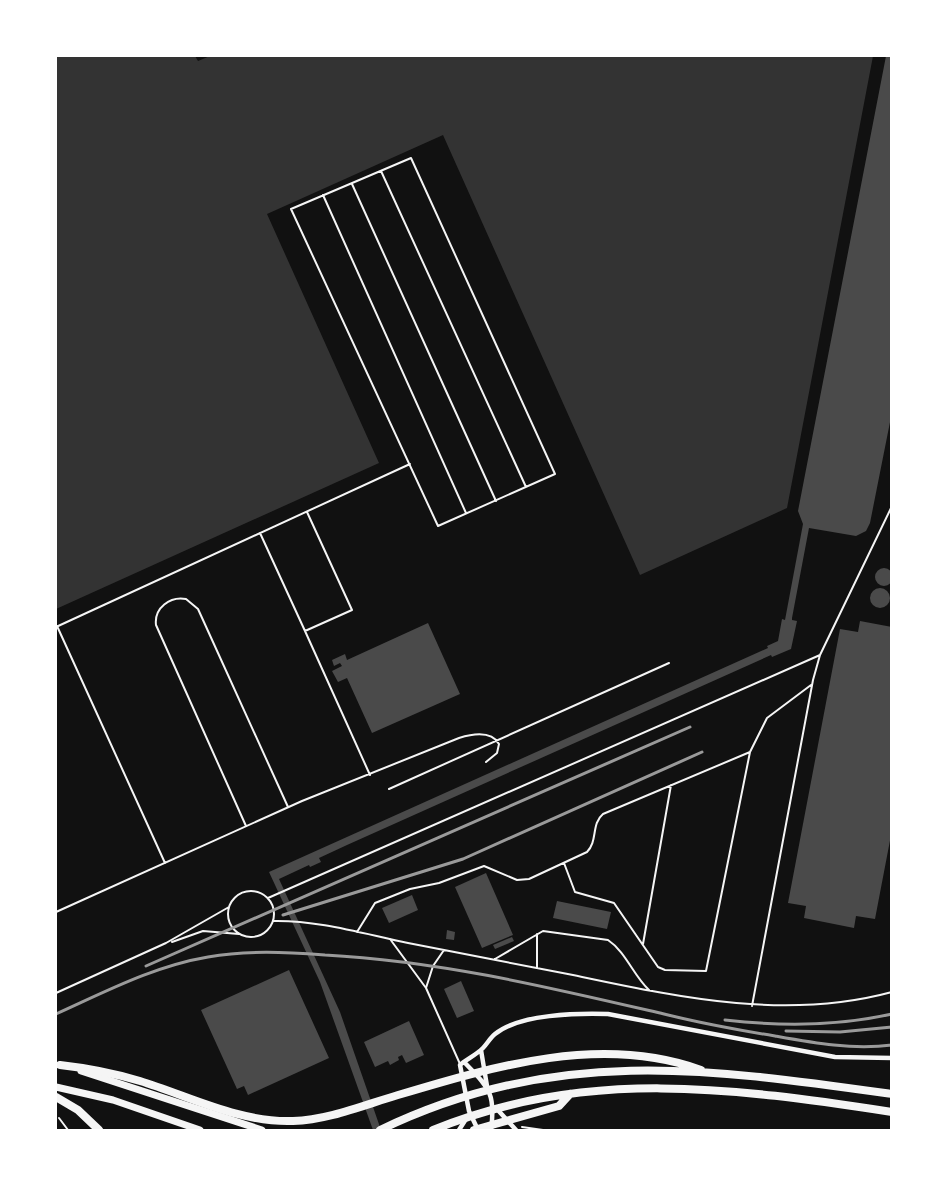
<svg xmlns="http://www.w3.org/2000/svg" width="947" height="1186" viewBox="0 0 947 1186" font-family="'Source Sans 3',sans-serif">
	<rect width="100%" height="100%" fill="#111"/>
	<path fill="#333" d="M56 56H195L198 61 210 56H873L787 508 640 575 443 135 267 214 379 463 56 609Z"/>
	<path fill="#4a4a4a" d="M886 56H892V412L870 523 866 531 856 536 809 528 792 618V620L797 621 791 649 772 657 771 655 347 845 319 858 321 862 310 867 309 865 279 879 340 1012 381 1130H373L320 982 269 872 768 648 767 646 778 641 782 619 785 620 803 524 798 511Z
		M875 577a9 9 0 1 1 18 0a9 9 0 1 1-18 0Z
		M870 598a10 10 0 1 1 20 0a10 10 0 1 1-20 0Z
		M860 621 892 627V830L875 919 856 916 854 928 804 918 806 906 788 903 840 629 858 632Z
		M428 623 460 694 372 733 347 678 338 682 332 671 342 666 340 663 334 666 332 660 345 654 347 660Z
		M486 873 513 935 482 948 455 887Z
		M412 895 418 910 389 923 382 908Z
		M557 901 611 912 607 929 553 918Z
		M447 930 455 932 454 940 446 939Z
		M512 937 514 941 495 949 493 945Z
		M289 970 329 1058 248 1095 244 1086 237 1089 201 1010Z
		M461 981 474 1011 457 1018 444 989Z
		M409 1021 424 1055 406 1063 402 1055 398 1057 399 1060 390 1065 388 1061 375 1067 364 1042Z"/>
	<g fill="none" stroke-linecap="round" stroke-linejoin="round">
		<path stroke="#f5f5f5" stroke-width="2" d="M522 1127 543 1130
			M604 1130H627
			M768 1130H791"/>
		<path stroke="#f5f5f5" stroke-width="2" d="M411 158 555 474 438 526 291 209Z
			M381 171 526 487
			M352 184 496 501
			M323 195 466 513
			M307 512 352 610 305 631 370 775
			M260 533 305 631
			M57 626 165 863
			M56 627 410 464
			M750 752 767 718 811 685
			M389 789 669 663
			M246 826 156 625C154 608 170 596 186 599L198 609 288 807
			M228 914a23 23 0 1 1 46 0a23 23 0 1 1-46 0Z
			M268 898 820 655
			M56 912 302 801 459 738C472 734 491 730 499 744L497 753 486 762
			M273 921C318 920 364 934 408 943 463 954 518 964 573 975 678 997 785 1021 892 992
			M357 932 375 903 410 889 439 883 484 866 517 880 529 879 587 852C598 841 591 824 603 814L750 752 706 971 665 970 658 967 614 903 575 892 564 863
			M537 934V968
			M390 939 426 988 460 1064
			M172 942 203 931 239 934
			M643 944 671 785
			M495 959 543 931 608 940C626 952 633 975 649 990
			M426 988 433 966 444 950
			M56 993 166 943 229 907
			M752 1006 813 680 820 655 892 506
			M59 1118 68 1130"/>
		<path stroke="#f5f5f5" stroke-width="4.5" d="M481 1050 487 1086
			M464 1062C489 1088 496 1093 491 1130
			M496 1108 516 1130
			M459 1130 466 1119
			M478 1130 469 1111 460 1065C467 1059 476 1055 483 1048 487 1044 490 1038 495 1034 519 1014 578 1013 608 1014L835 1057 892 1058"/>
		<path stroke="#f5f5f5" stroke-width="7" d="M81 1071 262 1130
			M56 1087 113 1100 200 1130"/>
		<path stroke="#f5f5f5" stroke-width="8" d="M60 1065C87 1068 113 1073 140 1081 189 1096 240 1123 293 1121 328 1120 364 1105 398 1095 495 1066 602 1034 701 1070
			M56 1097 78 1110 99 1130
			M380 1130C555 1046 707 1068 892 1094
			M433 1130C586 1067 734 1088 892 1112
			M474 1130 559 1106 570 1094"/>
		<path stroke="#9a9a9a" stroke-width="3" d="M283 915 463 859 702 752
			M146 966 690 727
			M56 1014C105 992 154 966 208 957 247 950 286 952 325 955 440 961 552 988 664 1014 700 1023 738 1030 775 1036 814 1043 852 1050 892 1045
			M725 1020C778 1026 839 1026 892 1014
			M786 1031 840 1032 892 1027"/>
	</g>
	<rect width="947" height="1186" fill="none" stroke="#ffffff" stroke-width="114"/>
</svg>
